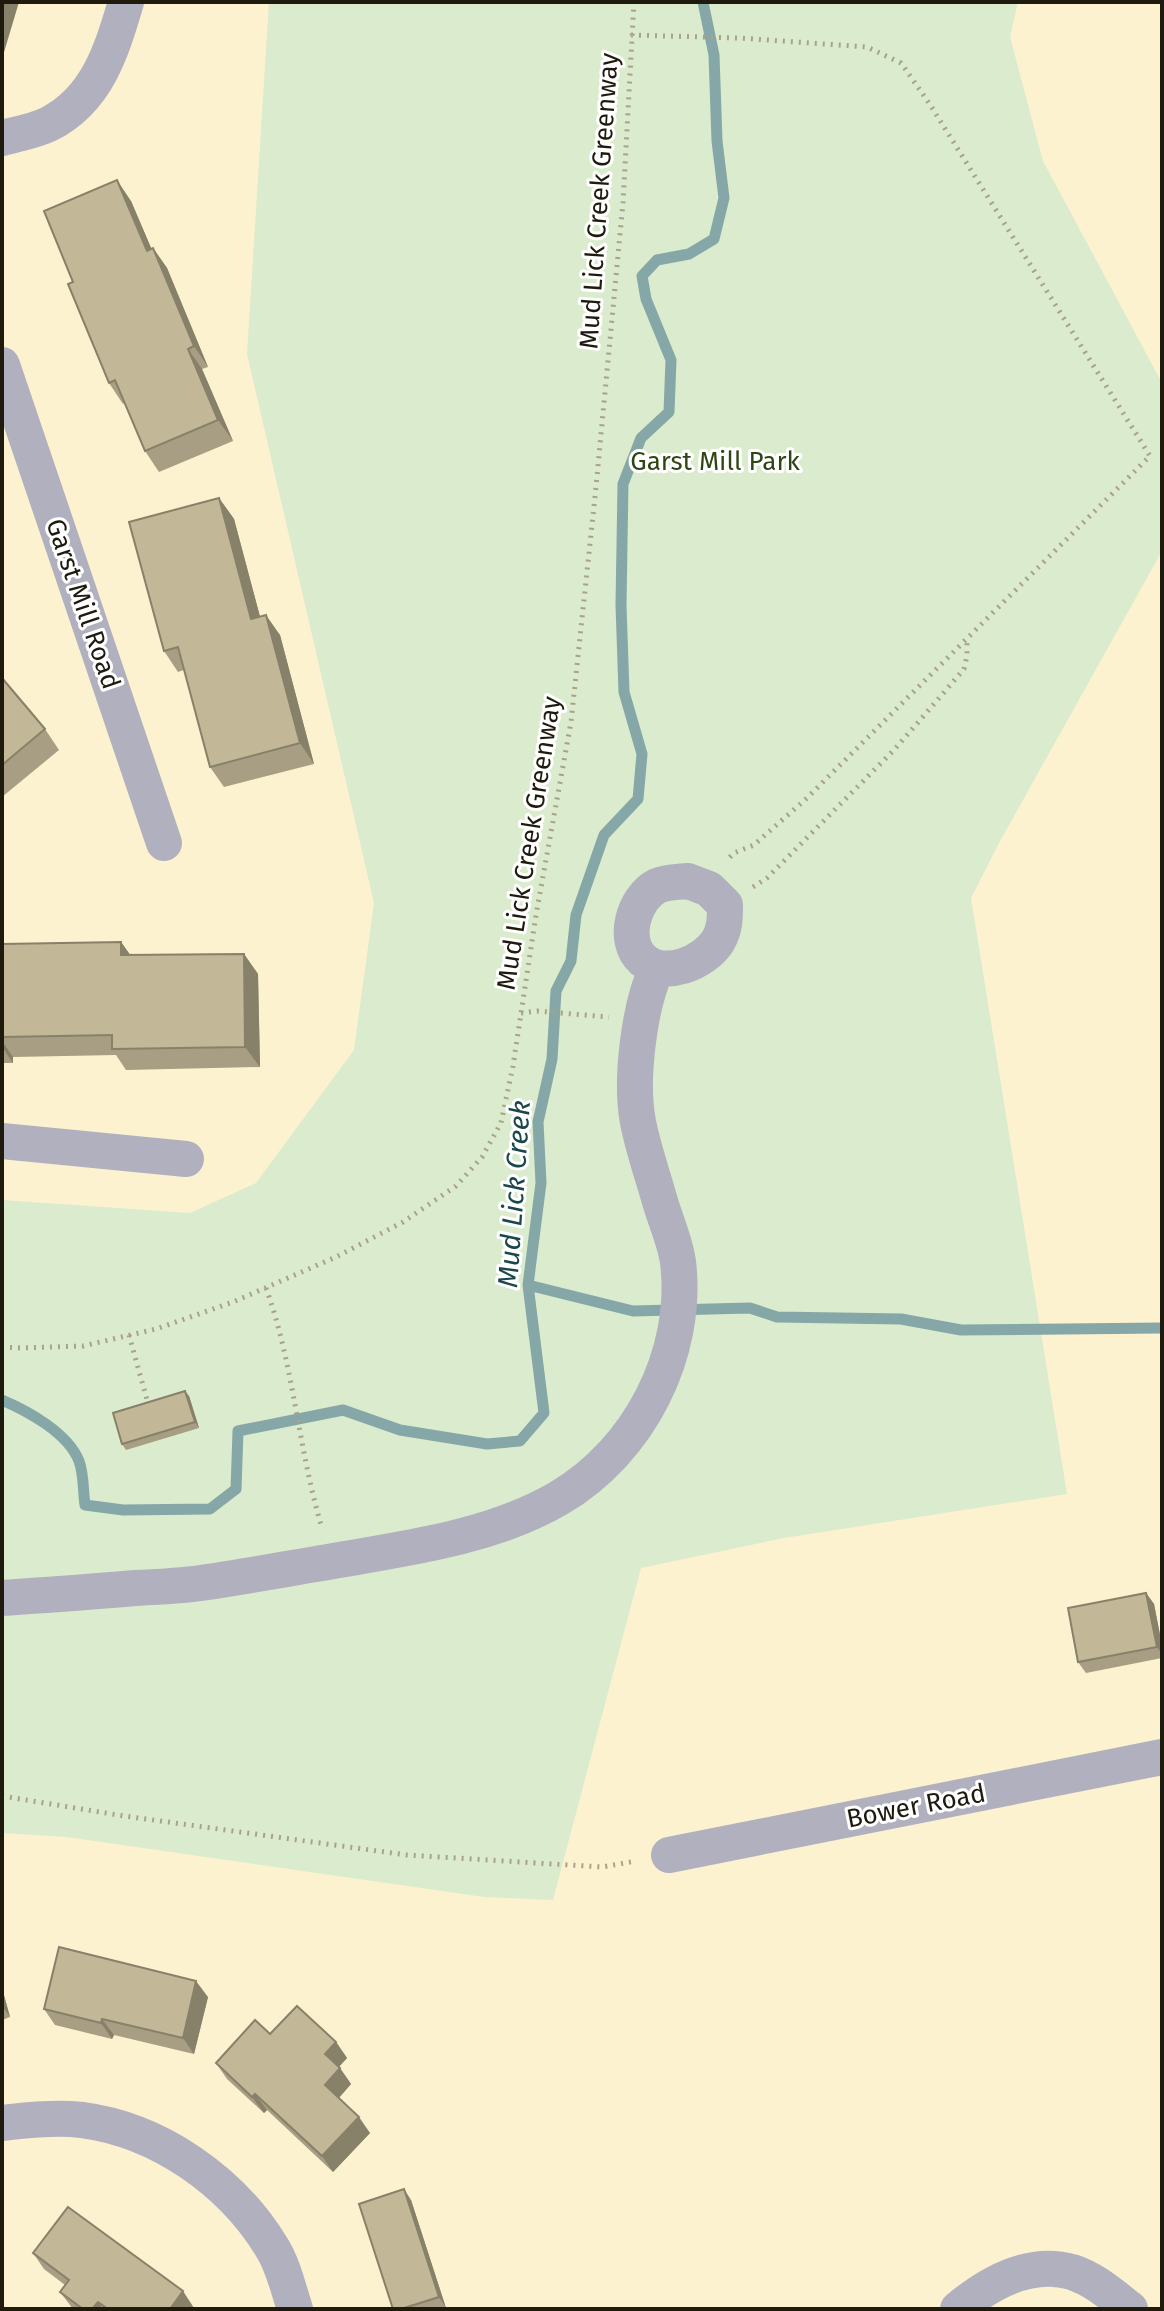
<svg xmlns="http://www.w3.org/2000/svg" width="1164" height="2311" viewBox="0 0 1164 2311" font-family="'Fira Sans',sans-serif">
	<rect width="100%" height="100%" fill="#fcf2d0"/>
	<path fill="#dbebcd" d="M269 2H1018L1010 37 1043 161 1162 383V551L999 843 971 898 1067 1494 784 1538 641 1568 553 1900 484 1897 67 1837 2 1833V1200L190 1213 256 1183 354 1050 374 903 247 354Z"/>
	<g fill="none" stroke-linecap="round" stroke-linejoin="round">
		<path stroke="#86a7a7" stroke-width="11" d="M528 1285 633 1311 750 1308 777 1317 901 1319 961 1330 1162 1328
			M2 1400C28 1411 68 1433 79 1461 84 1474 83 1492 85 1505L123 1510 210 1509 236 1489 238 1431 343 1410 400 1430 487 1444 520 1441 544 1413 528 1285 541 1183 538 1122 552 1059 556 991 571 961 576 915 604 835 638 799 642 754 624 692 621 605 623 484 641 438 669 412 671 360 646 299 642 276 657 260 689 254 714 239 724 198 717 141 714 55 703 2"/>
		<path stroke="#aaa288" stroke-width="5" stroke-dasharray="2 6" stroke-linecap="butt" d="M631 35 739 38 867 47 901 63 929 103 1150 456 807 798 754 845 734 853 726 861
			M753 887 767 878 894 750 934 704 964 669 967 656V640
			M521 1013 537 1011 609 1017
			M266 1288C294 1365 298 1449 322 1528
			M129 1335 149 1407
			M2 1347 22 1348 83 1346 156 1329 233 1302 336 1257 403 1222 456 1186 482 1157 501 1123 513 1066 536 915 571 722 596 487 623 203 634 2
			M2 1796 124 1816 407 1855 602 1867 636 1861"/>
		<path stroke="#b1b0bf" stroke-width="36" d="M2 138C17 134 35 131 49 124 98 99 112 49 126 2
			M2 365 164 843
			M688 881 709 889 725 905C725 918 725 929 718 941 704 963 665 979 643 960 621 940 634 898 657 886 666 882 678 882 688 881Z
			M2 1141 186 1159
			M2 1598C46 1595 91 1592 135 1588 157 1587 180 1586 201 1583 249 1576 297 1567 345 1559 416 1547 496 1535 559 1498 639 1451 689 1354 678 1262 675 1240 665 1220 659 1198 652 1173 643 1148 638 1122 630 1080 639 1006 657 968
			M669 1855 1162 1757
			M2 2123C28 2120 56 2117 82 2120 159 2130 231 2181 271 2246 283 2264 288 2288 295 2309
			M958 2309C989 2283 1029 2260 1072 2272 1094 2279 1112 2295 1130 2309"/>
	</g>
	<path fill="#a79e83" d="M131 201 151 248H153L167 268 208 367 202 369 233 441 159 472 145 451 124 403 123 404 109 383 73 282Z
		M219 498 234 519 260 617 280 635 314 764 224 787 210 767 184 670 178 672 164 651Z
		M2 678 45 729 59 750 2 797Z
		M121 942 130 955 244 954 258 974 260 1067 126 1070 116 1055 13 1057V1063H2V944Z
		M189 1396 199 1428 126 1450 122 1444Z
		M1146 1593 1154 1604 1162 1645V1658L1086 1673 1078 1662Z
		M2 1988 10 2017 2 2020Z
		M208 1997 194 2054 114 2035 112 2039 55 2025 44 2009Z
		M336 2042 347 2058 339 2067 351 2084 339 2098 370 2133 333 2172 267 2110 264 2113 227 2079 216 2063Z
		M411 2200 446 2308 444 2309H393Z
		M33 2253 194 2308 193 2309H73L60 2292 65 2285 44 2269Z"/>
	<path fill="#88816a" d="M3 2H19L2 59V5Z
		M117 180 131 201 161 271 147 251Z
		M153 248 167 268 208 367 194 346Z
		M188 349 202 369 233 441 218 420Z
		M219 498 234 519 266 639 251 619Z
		M266 615 280 635 314 764 300 743Z
		M121 942 136 963 121 955Z
		M244 954 258 974 260 1067 245 1047Z
		M2 1041 13 1057V1063L2 1047Z
		M185 1391 189 1396 199 1428 195 1422Z
		M1146 1593 1154 1604 1162 1645V1654L1157 1647Z
		M196 1981 208 1997 194 2054 183 2038Z
		M2 1988 10 2017 2 2006Z
		M102 2019 114 2035 112 2039 101 2023Z
		M336 2042 347 2058 336 2070 325 2054Z
		M340 2068 351 2084 336 2101 325 2085Z
		M255 2094 267 2110 264 2113 252 2097Z
		M359 2117 370 2133 333 2172 322 2156Z
		M404 2189 411 2200 446 2308 439 2297Z
		M183 2291 194 2308 193 2309H170Z
		M98 2302 103 2309H92Z"/>
	<path fill="#c2b898" stroke="#88816a" stroke-width="2" d="M117 180 147 251 153 248 194 346 188 349 218 420 145 451 115 380 109 383 68 284 73 282 44 211Z
		M219 498 251 619 266 615 300 743 210 767 178 647 164 651 129 522Z
		M2 678 45 729 2 765Z
		M121 942V955L244 954 245 1047 112 1049V1035L2 1037V944Z
		M185 1391 195 1422 122 1444 113 1413Z
		M1146 1593 1157 1647 1078 1662 1068 1608Z
		M59 1947 196 1981 183 2038 102 2019 101 2023 44 2009Z
		M297 2006 336 2042 325 2054 340 2068 325 2085 359 2117 322 2156 255 2094 252 2097 216 2063 255 2020 270 2034Z
		M404 2189 439 2297 401 2309H393L359 2204Z
		M68 2207 183 2291 170 2309H108L98 2302 92 2309H83L60 2292 69 2280 33 2253Z"/>
	<g text-anchor="middle" dominant-baseline="central" stroke-width="6" stroke-linejoin="round" paint-order="stroke">
		<g font-size="26" fill="#1e1a0e" stroke="#fff">
			<text transform="translate(599 201) rotate(-86)">Mud Lick Creek Greenway</text>
			<text transform="translate(83 604) rotate(71)">Garst Mill Road</text>
			<text transform="translate(529 843) rotate(-81)">Mud Lick Creek Greenway</text>
			<text transform="translate(916 1806) rotate(-11)">Bower Road</text>
		</g>
		<g font-size="26" fill="#2f4512" stroke="#fff">
			<text x="715" y="461">Garst Mill Park</text>
		</g>
		<g font-size="28" font-style="italic" fill="#1b474b" stroke="#fff">
			<text transform="translate(514 1194) rotate(-86)">Mud Lick Creek</text>
		</g>
	</g>
	<rect width="1164" height="2311" fill="none" stroke="#1e1a0e" stroke-width="8"/>
</svg>
